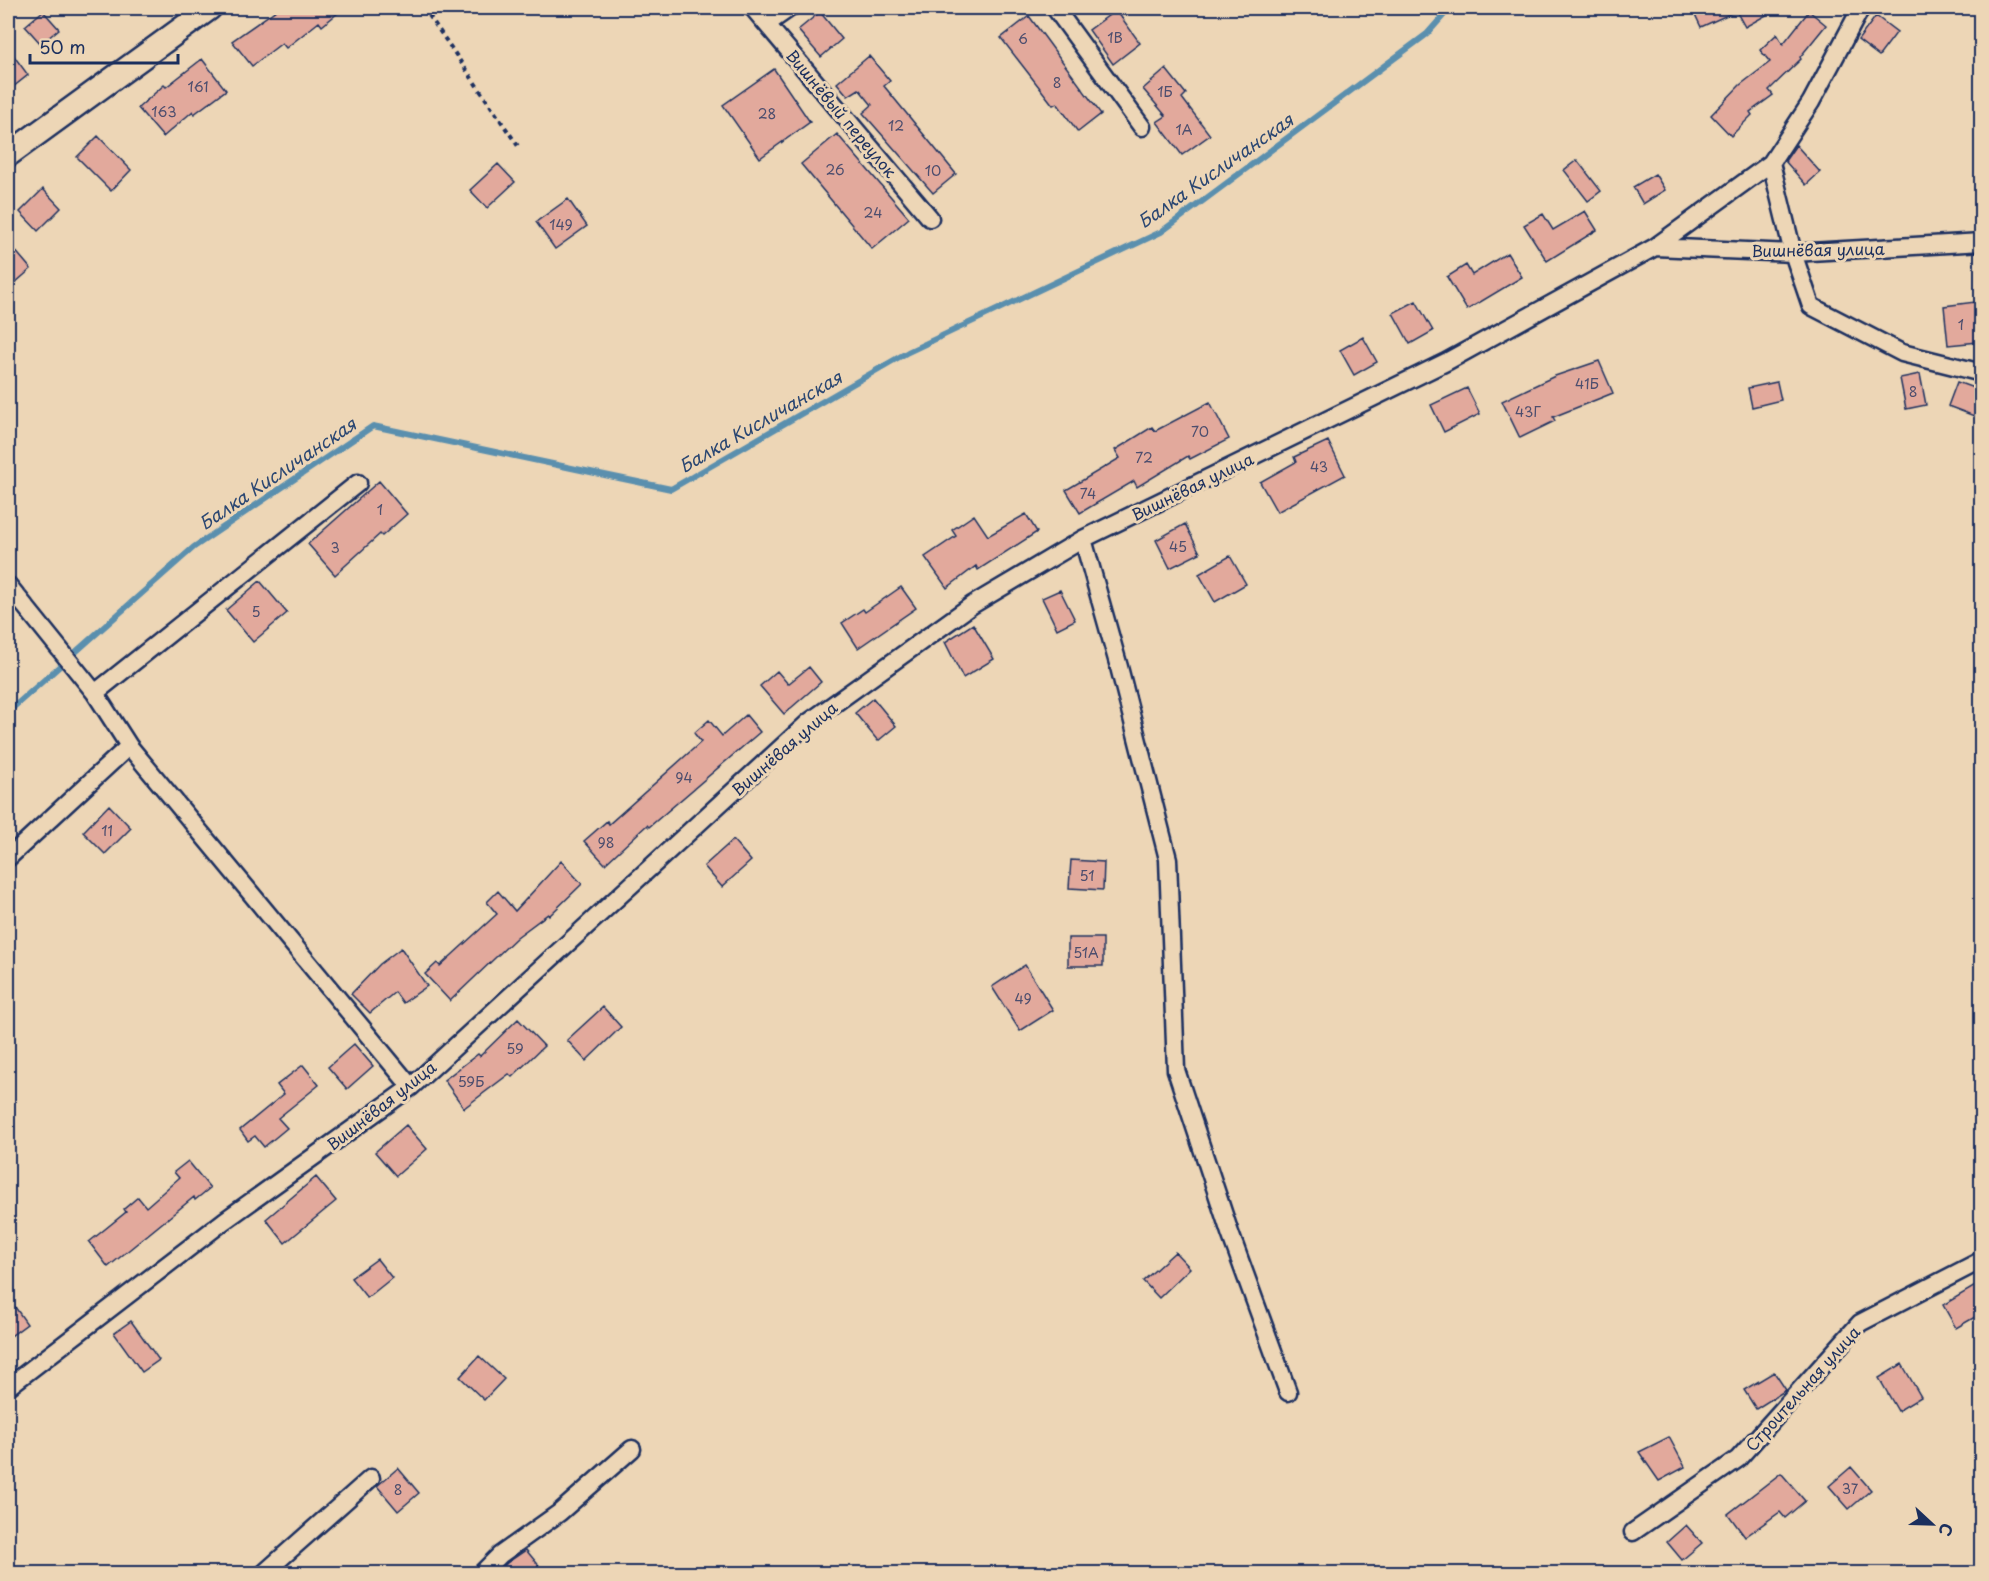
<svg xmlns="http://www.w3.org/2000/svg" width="1989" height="1581" viewBox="0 0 1989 1581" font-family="'Playpen Sans',sans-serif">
	<rect width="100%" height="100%" fill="#edd6b6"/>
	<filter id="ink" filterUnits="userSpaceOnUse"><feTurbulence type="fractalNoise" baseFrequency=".0167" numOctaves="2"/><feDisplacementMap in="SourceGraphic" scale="12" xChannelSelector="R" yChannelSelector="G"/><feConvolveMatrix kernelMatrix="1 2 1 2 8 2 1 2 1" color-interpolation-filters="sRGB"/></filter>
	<g filter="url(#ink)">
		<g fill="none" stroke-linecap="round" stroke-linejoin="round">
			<path stroke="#5a8fae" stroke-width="6" d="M8 712 194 547 373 426 671 489 908 352 1161 232 1427 34 1450 8"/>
		</g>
		<path fill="#e2a99c" stroke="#1b2f5e" stroke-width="1.5" d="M279 8H344L322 26 319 22 286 48 282 43 252 66 232 41Z
			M1692 8H1779L1745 27 1736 11 1701 27Z
			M1116 10 1140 43 1113 64 1089 30Z
			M43 11 59 29 41 44 25 26Z
			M1809 11 1826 25 1800 57 1801 59 1769 90 1773 95 1750 112 1752 115 1731 136 1711 115 1740 85 1770 62 1760 50 1777 34 1783 44Z
			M820 12 842 39 821 57 798 30Z
			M1029 16 1101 114 1078 132 1057 103 1053 105 1001 38Z
			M1876 16 1897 32 1879 56 1858 40Z
			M8 48 28 75 8 91Z
			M869 56 890 81 884 86 956 174 933 193 863 113 872 105 859 89 848 96 837 83Z
			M202 59 226 90 194 114 193 111 163 137 138 108 164 85 166 87Z
			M774 69 810 122 760 158 723 105Z
			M1166 69 1186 94 1182 98 1210 135 1182 155 1157 122 1166 116 1143 89Z
			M837 134 909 218 872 249 801 164Z
			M98 136 131 170 111 191 77 157Z
			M1796 145 1820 172 1806 185 1785 161Z
			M1577 160 1601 191 1588 201 1564 170Z
			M498 164 515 182 487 208 470 190Z
			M1655 174 1665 190 1643 204 1633 187Z
			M43 189 61 208 38 231 20 212Z
			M568 199 587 226 555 249 536 222Z
			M1585 211 1597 230 1547 261 1524 225 1543 214 1553 230Z
			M8 242 31 269 8 289Z
			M1507 253 1522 277 1467 310 1447 277 1466 265 1472 275Z
			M1416 301 1433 331 1410 344 1393 313Z
			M1975 302 1978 342 1948 345 1944 306Z
			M1363 337 1377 362 1354 375 1340 350Z
			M1599 361 1613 393 1553 417 1555 421 1520 438 1502 401 1555 376Z
			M1920 374 1926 405 1906 409 1900 378Z
			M1777 382 1781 400 1752 407 1748 388Z
			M1957 382 1982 391V419L1948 406Z
			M1467 388 1480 414 1444 432 1431 405Z
			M1210 402 1229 439 1190 459 1188 456 1137 487 1134 481 1080 513 1066 490 1120 458 1115 450 1152 427 1155 431Z
			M1328 441 1345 475 1277 512 1260 482 1296 462 1294 457Z
			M379 481 407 514 382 536 380 534 335 575 308 544Z
			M1026 514 1037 532 978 570 976 566 947 588 925 557 956 536 952 530 974 515 988 536Z
			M1185 524 1200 553 1170 568 1156 540Z
			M1230 556 1246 584 1215 602 1199 574Z
			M260 581 287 613 253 642 226 610Z
			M901 587 916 608 858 648 842 623 863 609 865 612Z
			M1060 590 1075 620 1057 629 1042 598Z
			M973 624 994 659 963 678 945 642Z
			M809 667 821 682 784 714 760 686 777 671 788 684Z
			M873 698 896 726 878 741 855 713Z
			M746 715 760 732 649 827 647 825 605 864 584 841 607 821 609 824 701 742 694 733 709 720 722 736Z
			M109 805 131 828 105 854 83 832Z
			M733 840 751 861 722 887 704 866Z
			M1071 860 1104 862 1103 890 1069 888Z
			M561 861 582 884 549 916 548 914 517 937 450 1001 425 974 437 963 440 966 497 914 487 902 498 891 515 911Z
			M1068 938H1103V966H1068Z
			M401 948 427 986 403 1003 395 992 370 1013 351 994 380 964Z
			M1025 965 1053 1010 1020 1031 992 987Z
			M603 1007 621 1027 586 1061 567 1040Z
			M518 1019 544 1046 512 1077 509 1074 464 1108 444 1080 478 1054 480 1056Z
			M354 1044 373 1066 347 1089 328 1067Z
			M303 1065 319 1085 278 1118 287 1128 264 1147 255 1136 248 1141 240 1130 284 1094 277 1085Z
			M406 1125 427 1149 396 1176 375 1152Z
			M188 1161 210 1188 195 1200 194 1197 108 1267 89 1242 126 1212 124 1209 138 1197 146 1207 179 1178 174 1172Z
			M316 1177 336 1201 285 1243 266 1219Z
			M1175 1252 1190 1268 1159 1298 1143 1281Z
			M377 1259 392 1278 367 1298 351 1278Z
			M1982 1282V1313L1956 1328 1943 1305Z
			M8 1297 27 1324 8 1338Z
			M131 1321 159 1360 142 1372 114 1333Z
			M479 1356 504 1379 484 1400 460 1377Z
			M1902 1364 1921 1397 1898 1411 1879 1378Z
			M1774 1372 1786 1390 1756 1409 1744 1390Z
			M1669 1437 1685 1467 1659 1481 1639 1452Z
			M1851 1467 1871 1490 1849 1509 1829 1486Z
			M398 1468 419 1493 398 1511 377 1486Z
			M1781 1473 1805 1501 1785 1518 1780 1512 1745 1537 1728 1514Z
			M1686 1525 1702 1543 1682 1560 1667 1542Z
			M526 1550 546 1574H496L507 1563Z"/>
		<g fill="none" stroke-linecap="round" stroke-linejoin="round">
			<g stroke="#1b2f5e" stroke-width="21">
				<path id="street" d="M753 8 930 218
					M1055 8 1142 127
					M767 24 790 8
					M1771 163 1793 253 1811 306 1902 353 1982 373
					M1655 247 1793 253 1982 242
					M1083 539 1119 667 1168 859 1176 1070 1230 1233 1288 1392
					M8 585 95 693 129 746 411 1087
					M95 693 358 483
					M8 858 129 746
					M8 1387 224 1221 411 1087 809 722 972 605 1083 539 1446 362 1655 247 1771 163 1811 102 1861 8
					M1633 1532 1738 1459 1860 1323 1982 1260
					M263 1574 371 1478
					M481 1574 500 1555 559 1513 632 1449"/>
			</g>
			<g stroke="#1b2f5e" stroke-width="27">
				<path id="secondary" d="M8 155 210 8"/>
			</g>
			<path stroke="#1b2f5e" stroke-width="4" stroke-dasharray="4.5 4.5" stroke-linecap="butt" d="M424 8 520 149"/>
			<use href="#street" stroke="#edd6b6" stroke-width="16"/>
			<use href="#secondary" stroke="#edd6b6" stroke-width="22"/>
		</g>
	</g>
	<g text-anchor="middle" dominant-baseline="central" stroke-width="6" stroke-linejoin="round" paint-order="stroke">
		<g font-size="14" fill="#4d4e6e">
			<text x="1115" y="37">1В</text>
			<text x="1023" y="38">6</text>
			<text x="1057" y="82">8</text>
			<text x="198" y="86">161</text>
			<text x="1165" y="91">1Б</text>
			<text x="164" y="111">163</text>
			<text x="767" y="113">28</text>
			<text x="896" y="125">12</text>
			<text x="1184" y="129">1А</text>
			<text x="835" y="169">26</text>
			<text x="933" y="170">10</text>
			<text x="873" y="212">24</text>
			<text x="561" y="224">149</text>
			<text x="1961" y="324">1</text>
			<text x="1587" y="383">41Б</text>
			<text x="1913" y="391">8</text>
			<text x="1528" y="411">43Г</text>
			<text x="1200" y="431">70</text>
			<text x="1144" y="457">72</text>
			<text x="1319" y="466">43</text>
			<text x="1088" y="493">74</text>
			<text x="380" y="509">1</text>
			<text x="1178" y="546">45</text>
			<text x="335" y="547">3</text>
			<text x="256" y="611">5</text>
			<text x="684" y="777">94</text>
			<text x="107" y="830">11</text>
			<text x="606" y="842">98</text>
			<text x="1087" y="875">51</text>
			<text x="1086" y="952">51А</text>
			<text x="1023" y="998">49</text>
			<text x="515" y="1048">59</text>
			<text x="471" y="1081">59Б</text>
			<text x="1850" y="1488">37</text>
			<text x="398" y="1489">8</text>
		</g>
		<g font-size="16" fill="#1b2f5e" stroke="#edd6b6">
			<text transform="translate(842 113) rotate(50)">Вишнёвый переулок</text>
			<text transform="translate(1818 249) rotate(-1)">Вишнёвая улица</text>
			<text transform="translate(1192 486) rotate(-26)">Вишнёвая улица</text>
			<text transform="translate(784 748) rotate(-41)">Вишнёвая улица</text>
			<text transform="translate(381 1105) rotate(-38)">Вишнёвая улица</text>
			<text transform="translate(1802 1388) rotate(-48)">Строительная улица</text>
		</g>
		<g font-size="18" font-style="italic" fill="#2b4772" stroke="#edd6b6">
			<text transform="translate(1215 170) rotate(-35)">Балка Кисличанская</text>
			<text transform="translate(760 421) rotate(-30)">Балка Кисличанская</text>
			<text transform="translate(277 473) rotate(-34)">Балка Кисличанская</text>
		</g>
	</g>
	<rect width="1989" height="1581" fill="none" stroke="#edd6b6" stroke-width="30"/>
	<rect x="15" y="15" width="1959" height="1551" fill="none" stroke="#1b2f5e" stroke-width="2" filter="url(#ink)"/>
	<g transform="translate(1932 1524) rotate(112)" stroke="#edd6b6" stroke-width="4.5" paint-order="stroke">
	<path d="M0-4.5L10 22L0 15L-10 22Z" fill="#1b2f5e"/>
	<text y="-9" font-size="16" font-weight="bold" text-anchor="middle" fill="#1b2f5e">С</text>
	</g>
	<path d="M30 54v9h148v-9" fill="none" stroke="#1b2f5e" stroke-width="3"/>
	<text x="39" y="54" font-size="18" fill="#1b2f5e" stroke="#edd6b6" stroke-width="4.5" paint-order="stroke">50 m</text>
</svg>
